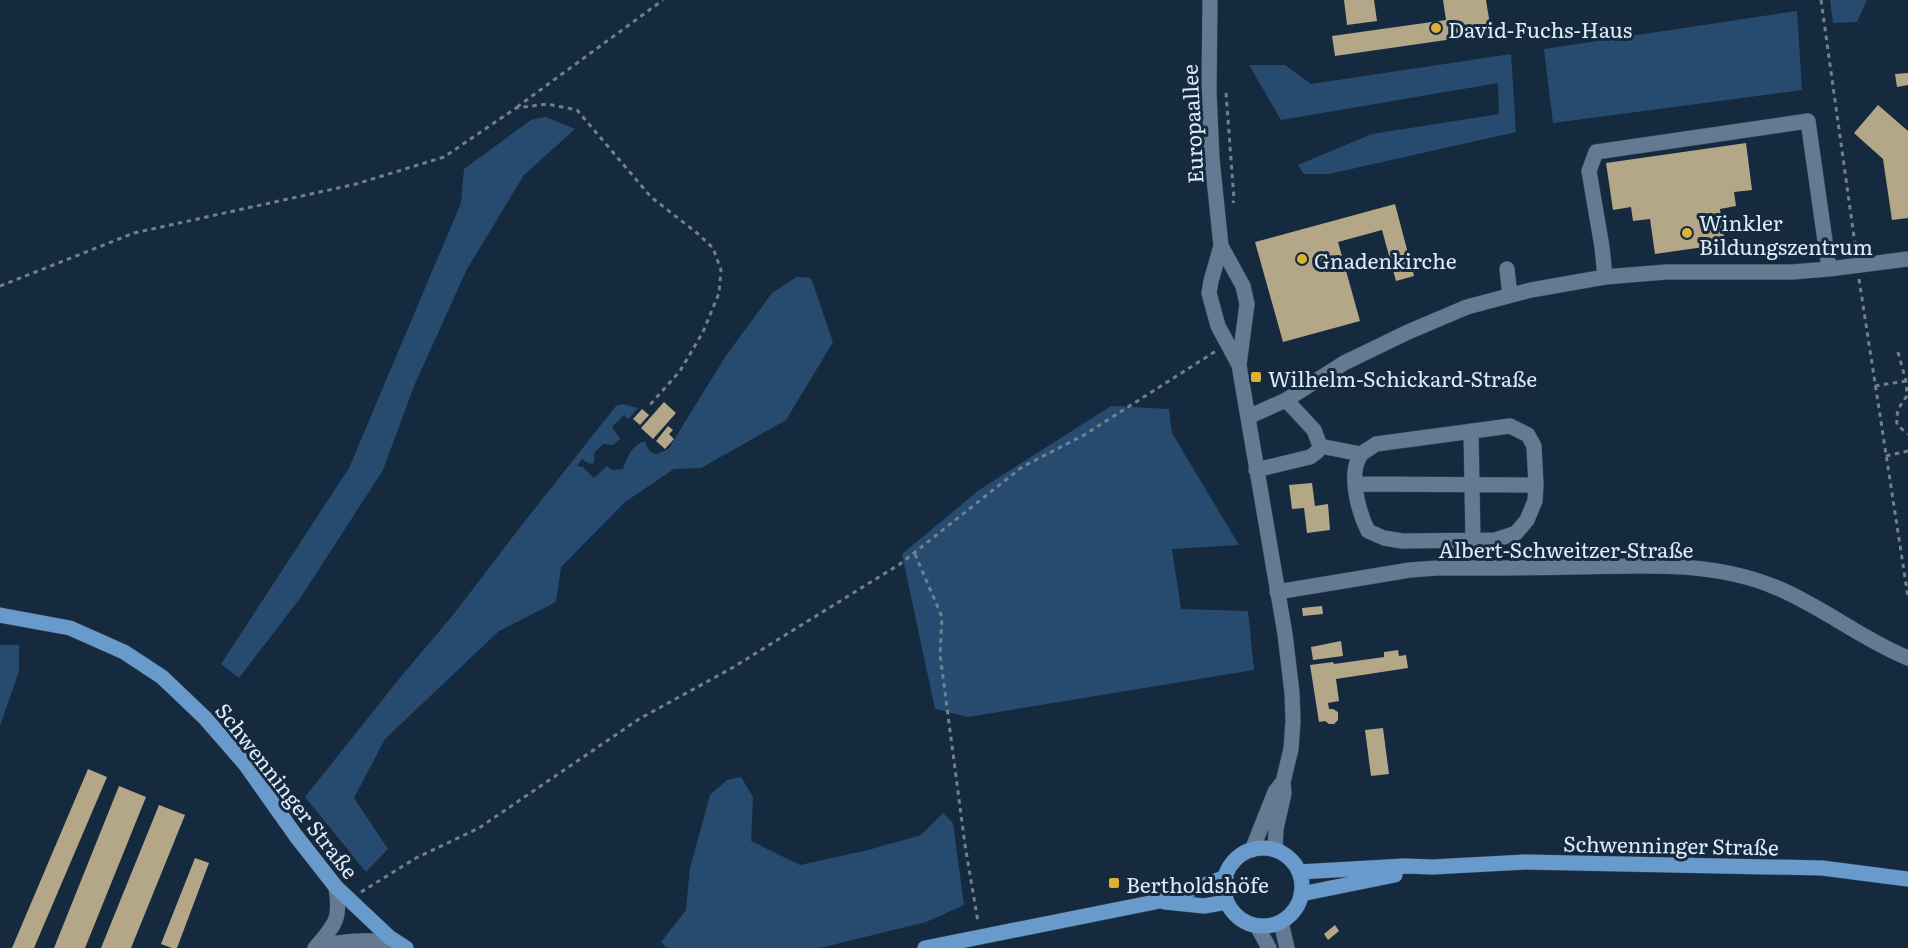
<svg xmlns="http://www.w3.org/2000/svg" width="1908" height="948" viewBox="0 0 1908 948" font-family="Literata,serif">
	<rect width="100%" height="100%" fill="#152a3e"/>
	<path fill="#264b6f" d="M1830 0H1867L1857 22 1833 23Z
		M1797 11 1802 90 1553 123 1544 49Z
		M1511 54 1516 132 1329 174H1304L1298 165 1372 134 1499 114 1498 83 1281 120 1249 65H1285L1311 84Z
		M546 117 575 129 524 175 467 269 414 386 383 470 301 597 239 678 221 664 349 468 461 203 464 169 531 120Z
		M797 277 811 278 833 342 786 420 701 468 674 469 625 502 561 567 556 602 499 631 385 739 354 798 388 849 366 872 305 797 399 679 453 615 521 526 616 406 622 404 638 408 628 419 624 415 612 427 620 439 613 445 603 444 594 453V463L590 464 582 459 577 466 583 467 594 478 607 466 612 470 623 469C627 457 632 445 645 441 650 456 655 457 669 448L725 357 772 293Z
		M1111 406 1169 409 1172 433 1239 545 1172 549 1181 609 1248 611 1254 670 968 717 935 709 902 554 979 490Z
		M0 645H19V671L0 726Z
		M741 777 753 797 751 841 800 865 868 850 921 835 943 813 953 823 964 905 926 922 820 948H667L661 942 686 910 690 868 710 795 727 780Z"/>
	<path fill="#b4a787" d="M1344 0H1374L1377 21 1347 25Z
		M1443 0H1486L1490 25 1485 26 1487 34 1470 36V31H1466L1467 37 1335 56 1332 36 1446 20Z
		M1908 73V85L1897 87 1895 74Z
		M1878 105 1908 131V218L1892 220 1883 159 1854 133Z
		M1746 143 1752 190 1734 192 1736 206 1720 209 1725 244 1655 254 1650 219 1633 221 1631 207 1613 210 1606 163Z
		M1395 204 1414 276 1396 281 1382 230 1338 242 1360 321 1283 342 1255 242Z
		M664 402 676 413 653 439 641 428Z
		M642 409 649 415 640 425 633 419Z
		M668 426 673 430 669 434 674 439 665 449 656 441Z
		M1312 483 1315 506 1328 504 1330 530 1307 533 1304 508 1292 509 1289 485Z
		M1322 606 1323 614 1303 616 1302 608Z
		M1341 641 1343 656 1313 660 1311 647Z
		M1398 650 1399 656 1406 655 1408 668 1336 679 1339 701 1328 703 1329 709H1333L1338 712V720L1334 724H1329L1325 721 1319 722 1310 665 1333 662 1334 664 1384 657V652Z
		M1383 728 1389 774 1371 776 1365 730Z
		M88 769 107 777 34 948H12Z
		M119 786 146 797 85 948H54Z
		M159 805 185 815 131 948H101Z
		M195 858 209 863 177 948H172L161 944Z
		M1335 925 1339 931 1328 940 1324 934Z"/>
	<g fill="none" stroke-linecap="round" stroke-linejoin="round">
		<g stroke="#364657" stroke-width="16">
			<path id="minor" d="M1210 0 1209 92 1212 159 1221 246 1211 281 1209 293 1218 326 1239 365
				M1221 246 1243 286 1247 304 1239 365 1285 634 1292 693 1293 721 1291 749 1283 782 1284 793 1276 829 1275 850
				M1507 269 1510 295
				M1605 277 1602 247 1589 171 1596 152 1808 121 1829 269
				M1248 417 1286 400 1344 363 1408 332 1467 307 1531 290 1605 277 1666 272H1792L1829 269 1908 259
				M1510 426 1528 435 1534 446 1536 485 1535 501 1527 520 1516 533 1495 540 1402 541 1384 538 1368 531C1359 513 1348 475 1360 456 1363 451 1371 448 1376 444Z
				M1471 431 1473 541
				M1320 446 1361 454
				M1256 470 1310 457 1317 452 1320 446 1314 430 1286 400
				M1356 484 1536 485
				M1277 592 1410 570 1438 568C1483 568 1527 568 1571 567 1639 566 1710 560 1775 587 1822 606 1861 639 1908 658
				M1252 850 1275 792 1281 784
				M1281 922 1287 948
				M1257 926 1269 948
				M316 947C336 924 341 918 336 887
				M315 948C342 940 369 939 397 943"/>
		</g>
		<g stroke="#364657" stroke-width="16">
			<path id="major" d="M0 615 70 628 124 652 162 677 205 718 245 764 296 836 336 887 389 937 406 948
				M1224 887a39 39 0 1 1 78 0a39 39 0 1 1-78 0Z
				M1299 872 1404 866 1433 867 1525 862 1822 868 1908 879
				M1301 894 1395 875
				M1165 902 1204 906 1227 902
				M925 948 1160 901 1226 877"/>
		</g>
		<path stroke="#6f8091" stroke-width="3" stroke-dasharray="4.5 4.5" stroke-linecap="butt" d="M1821 0 1856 251
			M1226 93 1234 199 1233 203
			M517 107 663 0
			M1859 279 1908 597
			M0 286 134 233 356 184 444 157 516 108 547 104 577 110 651 197 697 233 713 248 721 270 719 293 703 332 680 371 648 407
			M1898 352 1906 381 1907 396C1899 406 1896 412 1897 425L1908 434
			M1875 386 1906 381
			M1886 456 1908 451
			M915 554 942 617 940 654 965 845 978 922
			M361 892 416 858 479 828 639 719 732 668 900 564 1022 467 1084 435 1216 351"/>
		<use href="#minor" stroke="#637a92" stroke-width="15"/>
		<use href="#major" stroke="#689acc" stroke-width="15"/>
	</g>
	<g fill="#ddb133" stroke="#152a3e" stroke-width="2">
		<circle cx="1436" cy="28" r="6"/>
		<circle cx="1687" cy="233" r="6"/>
		<circle cx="1302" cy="259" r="6"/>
		<rect x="1250" y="371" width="12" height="12" rx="3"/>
		<rect x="1108" y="877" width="12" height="12" rx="3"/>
	</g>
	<g text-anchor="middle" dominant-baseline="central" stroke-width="6" stroke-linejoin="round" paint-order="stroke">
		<g font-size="21" fill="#deebf9" stroke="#152a3e" text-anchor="start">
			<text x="1448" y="28">David-Fuchs-Haus</text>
			<text x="1699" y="221">Winkler<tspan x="1699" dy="24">Bildungszentrum</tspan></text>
			<text x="1314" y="259">Gnadenkirche</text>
			<text x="1268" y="377">Wilhelm-Schickard-Straße</text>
			<text x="1126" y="883">Bertholdshöfe</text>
		</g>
		<g font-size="21" fill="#deebf9" stroke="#152a3e">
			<text transform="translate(1191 124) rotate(-93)">Europaallee</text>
			<text x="1566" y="548">Albert-Schweitzer-Straße</text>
			<text transform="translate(288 790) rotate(52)">Schwenninger Straße</text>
			<text transform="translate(1671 844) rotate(1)">Schwenninger Straße</text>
		</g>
	</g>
</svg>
